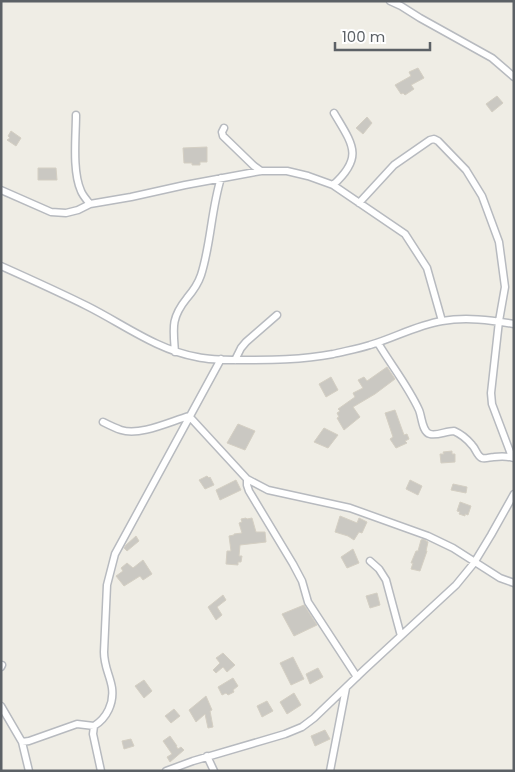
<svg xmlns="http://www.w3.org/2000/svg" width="515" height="772" viewBox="0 0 515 772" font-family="Poppins,sans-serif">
	<rect width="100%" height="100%" fill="#efede5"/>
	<path fill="#cac8c2" stroke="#d4cfc3" d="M418 68 424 78 411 85 414 89 405 95 403 93 401 94 395 85 411 76 409 72Z
		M497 96 503 103 492 112 486 104Z
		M367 117 372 123 363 134 356 128Z
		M11 131 21 138 16 146 7 140 10 138 8 136Z
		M207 147V162H200V165H192V163H184L183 148Z
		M38 168H56L57 180H38Z
		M387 367 395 379 375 394 353 407 360 417 344 430 337 418 339 417 337 413 340 411 338 409 355 397 353 393 363 388 358 380 364 377 367 381Z
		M331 377 338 390 326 397 319 384Z
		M395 410 404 435 407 434 409 439 405 441 407 443 396 448 390 439 393 437 385 413Z
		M238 424 255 431 245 450 227 443Z
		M324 428 338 435 328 448 314 442Z
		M452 451V454H455V462L441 463 440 454H444L443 452Z
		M207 476 209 478 210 477 214 485 205 489 199 480Z
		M236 480 241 490 220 500 216 490Z
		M410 480 422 486 418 495 406 489Z
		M453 484 467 487 466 493 451 490Z
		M460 502 471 506 468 515 465 514V516L459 514 460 512 457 511Z
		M340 516 357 523 359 518 367 522 362 533 359 532 354 540 348 536 335 532Z
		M246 518 247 519 252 518 256 532H265L266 542 240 545 239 556H242L241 562H238V565L226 564 227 551H231L229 536 234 535V534L242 533 239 523 242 522 241 519Z
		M136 536 139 541 127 551 124 548 126 545Z
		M423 539 428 542 426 551H427L420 571 411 569 413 563H411L416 551H418L421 540Z
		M353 549 359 563 347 568 341 557Z
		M143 560 152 574 143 580 140 576 124 586 116 576 123 571 121 568 127 563 133 568Z
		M377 593 380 605 370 608 366 596Z
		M223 595 226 600 217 607 222 615 216 620 208 607Z
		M304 605 317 625 294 636 282 614Z
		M223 653 235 665 227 672 223 667 216 673 213 670 220 663 216 658Z
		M293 657 304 679 291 685 280 663Z
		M318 668 323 677 310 684 306 674Z
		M233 678 238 686 233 690 234 692 228 695 226 693 222 695 218 687Z
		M144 680 152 691 144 698 135 686Z
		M294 693 301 705 287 714 280 702Z
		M206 696 212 710 210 711 213 727 208 728 205 714 196 722 189 710Z
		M267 701 273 711 262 717 257 706Z
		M174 709 180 716 171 723 165 716Z
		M325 730 330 739 315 746 311 736Z
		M170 736 177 746H176L178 749 181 747 184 750 170 762 167 757 172 754 163 741Z
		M131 739 134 746 124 749 122 741Z"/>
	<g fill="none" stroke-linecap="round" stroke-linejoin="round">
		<g stroke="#b7babf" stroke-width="9">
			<path id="minor" d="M390 1 401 6 420 18 492 58 514 77
				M76 115C76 136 72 171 81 191 83 196 87 200 90 204
				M224 128 222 132 223 136 254 166 261 171
				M333 185C364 157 353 145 334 113
				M1 190 51 212 66 213 78 210 90 204 131 197 185 185 261 171H287L308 176 333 185 405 234 427 268 442 321
				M359 203 394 165 430 140 434 139 438 141 466 170 482 196 499 242 505 287 499 321 491 393 492 404 512 457
				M1 266C30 279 59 292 87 306 123 324 157 350 197 357 210 360 225 360 239 360 270 360 302 360 333 354 345 351 358 349 370 345 394 338 417 325 442 321 466 317 490 320 514 324
				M378 343C391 365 408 386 419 410 422 417 422 432 430 434 437 436 446 431 454 431 461 434 467 439 472 445 476 449 477 456 482 458 486 459 490 457 494 457 501 456 507 456 514 458
				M175 352C173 327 171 318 187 298 193 291 198 284 201 275 211 244 211 210 221 178
				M235 360 241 348 246 342 277 315
				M103 422C109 425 115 428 121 430 140 436 169 422 189 416L247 479V485L249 491 293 564 302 581 308 602 357 677
				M247 479 268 490 350 508 428 536 453 548 500 578 514 583
				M370 561 379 569 386 580 401 636
				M1 667 2 665
				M1 706 22 742 29 771
				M22 742 29 741 77 724 94 726
				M207 756 214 771
				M101 771 93 734 94 726C107 718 114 703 112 688 110 675 104 667 104 652L107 585 115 554 221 359
				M166 771 193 761 285 734 302 727 314 718 364 670 456 585 474 563 491 535 514 494
				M330 771 346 688"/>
		</g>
		<use href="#minor" stroke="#fff" stroke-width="6"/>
	</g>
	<rect width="515" height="772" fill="none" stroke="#5c6166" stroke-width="5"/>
	<path d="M335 42v8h95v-8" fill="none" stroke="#5c6166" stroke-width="2.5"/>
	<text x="342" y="42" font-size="15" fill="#5c6166" stroke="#ffffff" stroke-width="4" paint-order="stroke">100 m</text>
</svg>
